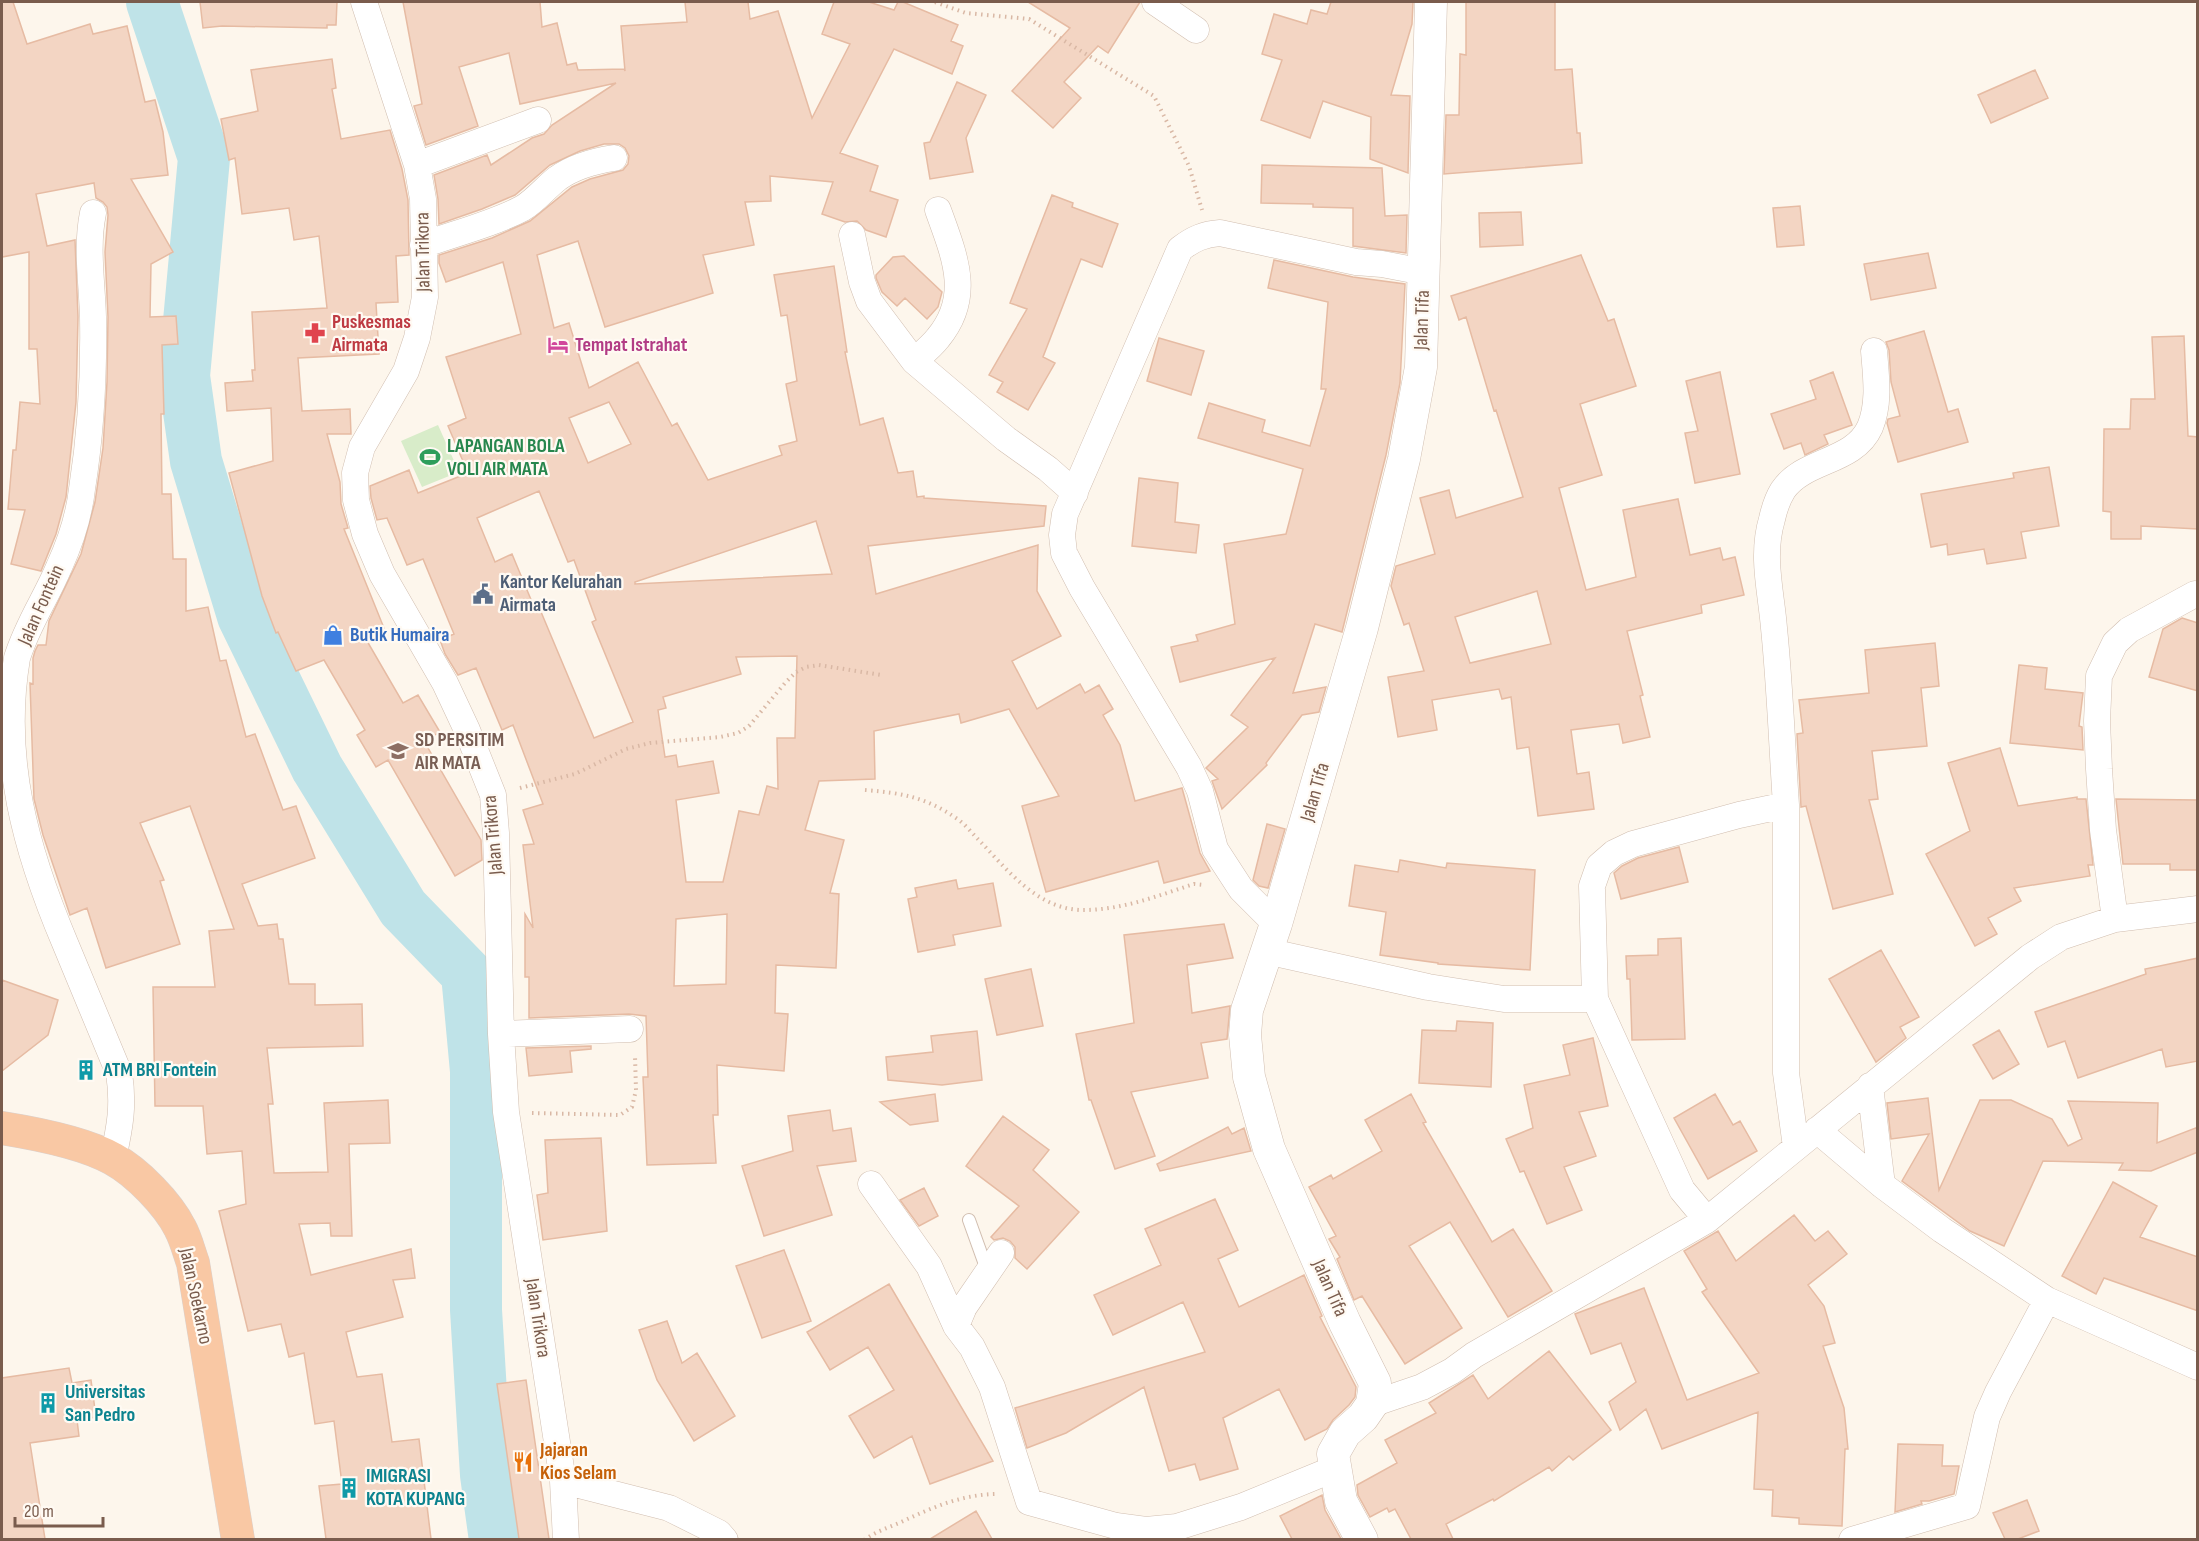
<svg xmlns="http://www.w3.org/2000/svg" width="2199" height="1541" viewBox="0 0 2199 1541" font-family="'Sofia Sans Condensed',sans-serif">
	<rect width="100%" height="100%" fill="#fdf6ec"/>
	<path fill="#d8ecc9" d="M438 425 459 472 422 487 401 441Z"/>
	<g fill="none" stroke-linecap="round" stroke-linejoin="round">
		<path stroke="#bfe3e8" stroke-width="52" d="M152 2 204 158 184 376 196 461 243 616 317 768 403 908 467 974 476 1071V1310L486 1475 495 1540"/>
	</g>
	<path fill="#f3d5c3" stroke="#e6bba3" stroke-width="1.5" fill-rule="evenodd" d="M2 2H13L27 44 90 24 93 34 127 26 145 102 155 100 163 132 168 175 131 179 173 252 151 264 150 317 176 316 178 344 162 345 164 414H161L162 494H171L173 559H186V611L208 607 220 661 226 660 246 737 255 734 283 810 296 806 315 858 242 884 258 926 277 924 279 939H283L289 984H315V1005L362 1004 363 1046 267 1048 273 1104H268L274 1173 328 1172 324 1103 388 1100 390 1143 349 1144 352 1236H331L330 1223 299 1224 311 1275 411 1249 415 1278 393 1280 403 1317 346 1332 357 1377 382 1374 392 1442 419 1439 431 1539H326L319 1486 342 1484 334 1421 315 1424 304 1353 289 1357 281 1324 248 1331 219 1211 246 1204 242 1151 207 1154 203 1106H155L153 987H215L209 931 234 929 190 806 140 823 164 880 160 881 180 944 106 968 87 908 70 915 43 835 34 799 30 683 33 684V658L35 651 38 645H46L49 621 81 554 95 502 103 448 107 382 108 317 105 252 108 215 107 207 103 202 96 198 94 183 36 194 47 246 75 240 78 317 76 402 66 497 56 534 41 571 11 564 25 510 8 509 13 450H16L20 402 40 404 37 349H29V252L2 257Z
		M200 2H337L336 25H327V28L222 26 203 28Z
		M403 2H540L542 27 557 23 567 65 576 63 578 70 624 69 625 71 621 26 687 22 685 2H748L750 19 778 11 812 118 850 44 822 34 834 2H869L894 10 898 2H903L958 25 951 41 963 46 952 74 894 49 840 153 878 166 870 191 898 200 886 237 866 230 857 221 845 222 822 214 833 182 770 176 771 201 745 202 754 245 703 255 713 293 605 327 578 241 537 255 554 328 569 323 589 388 638 362 672 426 677 423 708 480 782 455 779 446 797 441 786 384 797 381 787 315 781 316 774 275 834 266 847 352H845L860 425 883 418 898 473 913 471 917 497 924 496V498L1046 506 1044 526 868 546 876 594 1038 545 1037 591 1061 636 1012 661 1037 709 1080 684 1085 693 1099 685 1113 709 1103 715 1120 745 1135 801 1182 788 1200 853 1210 871 1164 883 1158 861 1046 892 1022 806 1059 796 1009 709 961 723 959 714 874 731 875 779 819 781 805 830 844 840 830 893 839 894 836 968 776 965 775 1013 788 1014 784 1071 717 1065 718 1115H713L716 1163 647 1165 643 1077H648L646 1016 629 1014 529 1018V977H525V914L533 928 523 845 534 844 523 810 543 804 513 725 502 730 476 668 458 675 445 654 440 640 454 634 423 559 407 565 387 518 377 520 371 498 370 486 409 470 418 493 468 473 448 426 466 418 446 357 521 334 503 262 446 282 439 263V255L492 238 530 221 572 187 590 179 623 170 628 164 629 156 625 148 619 144H604L580 151 550 165 515 195 482 209 439 224 438 199 434 175 487 155 491 165 532 138 544 134 552 125 616 83 520 104 509 53 459 67 478 126 426 145 414 106 422 104ZM609 402 631 444 588 463 569 418ZM539 491 568 562 574 560 596 620 592 622 633 722 594 738 536 600 532 602 512 554 495 562 477 518ZM816 521 832 574 635 584V582ZM797 656 795 738H777L778 789 767 786 759 815 739 811 723 882H686L676 800 719 793 713 761 678 767 676 755 665 757 658 710 666 708 663 697 741 674 736 657ZM727 914 726 984 674 986 676 919Z
		M1028 2H1140L1108 53 1098 46 1064 82 1081 98 1053 128 1012 91 1070 28Z
		M1331 2H1413L1412 24 1391 95 1410 96 1408 173 1370 159 1371 117 1323 101 1310 138 1261 120 1282 60 1262 54 1274 14 1307 24 1311 10 1327 14Z
		M1466 2H1555V70L1572 69 1577 133H1580L1582 163 1444 174 1446 115H1459L1460 54 1466 55Z
		M332 59 336 88 332 89 341 139 390 130 402 169 408 200 409 255 396 256 398 302 376 303 379 354 298 358 302 411 350 409 351 434H327L340 482 341 504 348 528 344 529 386 633 367 641 403 703 418 695 440 732 424 741 481 840 482 860 455 876 388 760 376 767 357 735 365 730 324 660 296 671 278 632 276 633 262 596 229 473 273 461 271 408 227 411 225 383 253 381 252 370H255L252 312 327 308 319 236 294 240 289 208 242 214 235 158 229 160 221 119 258 111 251 70Z
		M2035 70 2048 98 1991 123 1978 95Z
		M957 82 986 95 966 138 973 172 930 179 924 143 930 142Z
		M1262 165 1382 168 1385 216 1407 215 1406 253 1353 246V208L1313 207V204L1261 203Z
		M1052 195 1073 203 1072 207 1118 224 1102 267 1081 259 1043 357 1055 363 1028 410 997 392 1003 382 989 375 1027 309 1010 303Z
		M1800 206 1804 245 1777 247 1773 208Z
		M1521 212 1523 245 1480 247 1479 213Z
		M1928 253 1936 288 1871 300 1864 264Z
		M1581 255 1608 321 1614 319 1636 386 1580 404 1602 475 1559 488 1586 590 1636 577 1623 510 1678 499 1690 555 1720 548 1723 560 1735 557 1744 595 1701 605 1702 613 1627 631 1643 695 1640 696 1650 737 1623 743 1619 724 1571 730 1577 774 1589 772 1594 809 1538 816 1529 747 1517 749 1511 697 1502 699 1499 689 1432 700 1437 730 1398 737 1388 677 1424 671 1409 623 1404 625 1391 586 1396 566 1435 554 1420 498 1449 490 1456 518 1523 497 1496 410 1494 411 1466 317 1459 320 1451 296ZM1537 591 1551 644 1470 663 1455 617Z
		M904 256 942 292 938 307 927 319 905 298 897 306 882 292 876 278V275L893 257Z
		M1274 260 1353 277 1405 284 1400 383 1386 455 1342 632 1315 624 1293 693 1326 687 1319 712 1302 715 1266 763 1267 765 1222 809 1212 781 1218 779 1206 768 1248 727 1231 715 1275 658 1180 682 1171 647 1198 641 1196 635 1235 624 1224 544 1286 534 1303 469 1198 438 1209 403 1265 420 1262 432 1310 446 1326 389H1321L1328 302 1268 288Z
		M1924 331 1948 412 1958 409 1968 442 1898 462 1887 423 1888 419 1900 416 1891 382 1889 350 1886 342Z
		M2184 336 2188 436 2198 437V529L2141 526V539H2111V512L2103 511 2104 429H2130L2131 399H2155L2152 337Z
		M1159 338 1204 351 1191 395 1147 381Z
		M1720 372 1740 474 1695 483 1685 433 1698 431 1686 381Z
		M1833 372 1852 425 1824 435 1828 444 1805 455 1801 443 1784 449 1771 414 1816 399 1810 381Z
		M2049 467 2059 526 2021 532 2026 558 1987 564 1984 549 1948 555 1947 544 1931 547 1921 494 2014 478 2013 473Z
		M1139 478 1178 483 1175 522 1199 525 1196 553 1132 546Z
		M2182 618 2198 623V691L2149 677 2163 629Z
		M1935 643 1939 686 1921 688 1927 746 1872 751 1878 799 1869 800 1893 894 1833 909 1806 806 1801 807 1797 734 1803 733 1799 700 1869 693 1865 650Z
		M2019 665 2047 668 2045 689 2083 693 2079 726 2082 727 2083 750 2010 743Z
		M2000 748 2018 806 2077 797V799H2086L2093 865H2088L2090 876 2014 888 2021 901 1988 918 1997 934 1975 946 1926 854 1970 831 1948 763Z
		M2116 799 2198 800V870H2170V864H2123Z
		M1267 824 1285 829 1268 888 1259 886 1253 880Z
		M1679 847 1688 882 1621 899 1614 873 1622 866 1638 858Z
		M1400 860 1446 868 1447 863 1535 870 1530 970 1438 964V963L1380 955 1386 912 1349 906 1355 865 1398 872Z
		M956 880 958 889 993 883 1001 926 953 935 955 945 918 952 908 899 917 897 915 888Z
		M1224 924 1233 958 1187 965 1192 1013 1230 1006 1227 1039 1201 1043 1208 1078 1131 1092 1155 1156 1115 1169 1091 1100H1089L1076 1034 1134 1023 1124 935Z
		M1681 938 1685 1039 1632 1040 1630 979H1627L1626 956 1658 955V939Z
		M1881 950 1919 1017 1900 1027 1906 1038 1876 1062 1829 979Z
		M2198 958V1061L2166 1067 2162 1049 2078 1078 2065 1041 2048 1047 2035 1012 2146 974 2145 969Z
		M1031 969 1043 1026 997 1035 985 979Z
		M2 980 58 1000 48 1035 2 1071Z
		M1457 1021 1493 1023 1491 1087 1419 1083 1422 1030 1456 1031Z
		M1999 1030 2019 1064 1993 1079 1973 1045Z
		M977 1031 982 1080 942 1085 888 1080 886 1057 933 1052 931 1036Z
		M1593 1038 1608 1106 1579 1112 1596 1156 1564 1167 1582 1210 1547 1224 1524 1171 1520 1172 1506 1139 1533 1128 1524 1085 1570 1075 1563 1045Z
		M591 1046V1049L570 1051 572 1072 529 1076 526 1048Z
		M935 1094 938 1121 910 1125 880 1102Z
		M1411 1094 1426 1122 1423 1123 1492 1242 1513 1229 1552 1291 1508 1317 1450 1222 1409 1246 1462 1328 1405 1364 1362 1296 1354 1300 1337 1259 1340 1257 1329 1239 1336 1236 1309 1187 1331 1175 1333 1179 1382 1151 1365 1120Z
		M1715 1094 1733 1125 1740 1121 1757 1151 1708 1179 1674 1118Z
		M1928 1098 1939 1190 1980 1100H2011L2052 1119 2068 1146 2082 1139 2068 1101 2158 1103 2157 1143 2198 1127V1152L2151 1171 2119 1170 2123 1163 2043 1161 2004 1246 1970 1231 1902 1181 1929 1134 1891 1139 1887 1103Z
		M830 1110 833 1131 851 1128 856 1161 817 1166 832 1215 764 1236 742 1166 793 1151 788 1116Z
		M1003 1116 1049 1150 1033 1170 1079 1212 1027 1269 1015 1258V1247L1010 1241 1003 1238 994 1240 991 1237 1019 1206 966 1166Z
		M1228 1127 1232 1134 1244 1128 1251 1151 1160 1171 1157 1164Z
		M601 1138 607 1231 543 1240 537 1195 548 1193 545 1140Z
		M2113 1182 2157 1206 2140 1237 2198 1257V1311L2104 1278 2096 1294 2062 1276Z
		M924 1188 938 1216 919 1226 900 1200Z
		M1215 1199 1238 1250 1218 1259 1239 1307 1304 1275 1322 1316 1320 1317 1356 1387 1355 1397 1349 1405 1333 1420 1327 1429 1305 1440 1279 1389 1223 1418 1238 1469 1200 1480 1195 1464 1169 1471 1144 1387 1066 1433 1027 1448 1015 1408 1205 1352 1183 1302 1113 1335 1094 1295 1161 1265 1145 1229Z
		M1794 1215 1815 1241 1828 1231 1847 1254 1808 1285 1824 1306 1835 1343 1823 1346 1844 1408 1848 1449H1845L1842 1526 1799 1524V1518L1772 1516 1773 1490 1754 1489 1758 1412 1662 1449 1646 1409 1620 1430 1609 1402 1636 1382 1621 1343 1591 1354 1575 1314 1644 1288 1687 1400 1759 1373 1702 1292 1707 1289 1684 1251 1718 1231 1736 1261Z
		M784 1250 811 1321 762 1338 736 1266Z
		M889 1284 993 1461 930 1484 912 1436 874 1458 849 1416 894 1390 868 1347 830 1370 807 1332Z
		M667 1321 682 1363 697 1353 735 1416 694 1441 657 1380 639 1330Z
		M1549 1351 1611 1430 1573 1460 1569 1456 1552 1471 1549 1467 1494 1501 1493 1499 1446 1524 1453 1539H1411L1395 1509 1389 1512 1387 1508 1370 1517 1358 1495 1357 1485 1397 1463 1385 1440 1436 1413 1429 1403 1473 1375 1488 1399Z
		M69 1368 72 1383 91 1380 96 1417 77 1420 79 1436 30 1443 45 1539H2V1378Z
		M526 1380 549 1539H519L497 1384Z
		M1898 1444 1943 1445 1942 1466H1959L1954 1494 1929 1501H1921L1922 1504 1895 1512Z
		M1322 1495 1325 1510 1341 1539H1292L1280 1516Z
		M2027 1500 2039 1531 2018 1539H2005L1993 1513Z
		M976 1511 992 1539H930Z"/>
	<g fill="none" stroke-linecap="round" stroke-linejoin="round">
		<g stroke="#d1beb0" stroke-width="14">
			<path id="service" d="M969 1220 987 1270"/>
		</g>
		<g stroke="#d1beb0" stroke-width="27">
			<path id="minor" d="M364 2 417 165 423 199 425 297 417 338 406 371 362 447 355 473 356 500 365 534 382 574 445 683 467 730 493 795 496 833 501 1034 506 1112 563 1481 566 1540
				M1155 2 1196 30
				M417 165 538 120
				M93 213C86 247 92 282 93 317 94 374 91 432 82 489 79 516 70 543 59 567 46 598 27 625 17 658 0 759 26 851 65 943 83 986 101 1030 119 1073 124 1105 120 1127 113 1158
				M852 235 862 282 869 301 914 361C922 354 931 347 938 338 973 296 954 255 938 210
				M423 245C456 233 493 224 523 208 536 200 546 187 558 178 575 166 594 161 614 158
				M914 361 1006 439 1048 469 1075 493
				M1786 805V1073L1796 1147
				M2115 919 2103 830 2099 769 2097 721 2099 676 2115 643 2129 630 2195 594
				M1276 924 1241 889 1215 849 1200 791 1189 767 1082 588 1064 553 1062 535 1065 514 1180 249C1193 239 1204 234 1220 233L1356 262 1382 264 1424 272
				M1266 951 1428 987 1504 999H1595
				M501 1034 630 1029
				M1870 1086 1882 1185
				M1817 1130 1882 1185 1942 1230 2047 1300 2198 1367
				M871 1184 929 1266 956 1326 972 1347 992 1387 1029 1502 1116 1526 1146 1530 1177 1527 1241 1507 1336 1468
				M1707 1220 1682 1190 1595 999 1592 886 1599 866 1614 853 1633 844 1739 815 1786 805C1782 746 1780 687 1774 628 1771 591 1761 556 1772 519 1774 510 1778 498 1783 490 1804 459 1854 463 1870 427 1880 403 1876 376 1874 351
				M956 1326 964 1307 1001 1253
				M1372 1404 1422 1387 1452 1371 1474 1355 1707 1220 2030 957 2061 937 2115 919 2198 909
				M563 1481 669 1508 719 1533 725 1540
				M1852 1540 1967 1506 1987 1417 1998 1392 2047 1300"/>
		</g>
		<g stroke="#d1beb0" stroke-width="33">
			<path id="tertiary" d="M1362 1540 1341 1501 1333 1454 1345 1433 1363 1417 1372 1404 1375 1383 1345 1323 1269 1149 1249 1077 1245 1035 1247 1010 1276 924 1362 628 1404 459 1421 367 1431 2"/>
		</g>
		<g stroke="#dad1cd" stroke-width="34">
			<path id="trunk" d="M2 1128C33 1133 85 1143 113 1159 137 1172 168 1204 180 1228 186 1239 189 1252 193 1263L238 1540"/>
		</g>
		<path stroke="#d9b8a5" stroke-width="4" stroke-dasharray="1.5 4.5" stroke-linecap="butt" d="M935 2 966 13 1029 19 1154 96 1189 166 1202 210
			M520 788 575 774 626 749 650 743 720 737 738 733 749 726 785 683 796 672 806 667 819 665 881 675
			M865 790C902 793 925 797 956 818 964 823 970 831 976 837 1007 869 1038 912 1087 910 1125 909 1160 895 1194 884L1204 885
			M532 1113 620 1115 632 1107 636 1090 635 1056
			M864 1540C875 1532 887 1528 899 1523 931 1508 962 1494 998 1494"/>
		<use href="#service" stroke="#fff" stroke-width="12"/>
		<use href="#minor" stroke="#fff" stroke-width="26"/>
		<use href="#tertiary" stroke="#fff" stroke-width="32"/>
		<use href="#trunk" stroke="#f9c8a4" stroke-width="33"/>
	</g>
	<defs>
		<g id="pharmacy-bare" transform="scale(1.62)"><path d="M-2-6h4v4h4v4h-4v4h-4v-4h-4v-4h4Z" fill="#e0444e" stroke="#fffaf3" stroke-width="2.5" paint-order="stroke"/></g>
		<g id="hotel-bare" transform="scale(1.62)"><path d="M-6-4.5h1.5V1H6V5H4.5V3h-9V5H-6ZM-4 0a1.8 1.8 0 1 1 3.6 0ZM.5 0V-2.5h3Q6-2.5 6 0Z" fill="#d1479c" stroke="#fffaf3" stroke-width="2.5" paint-order="stroke"/></g>
		<g id="stadium-bare" transform="scale(1.62)"><path d="M0-5a6.5 5 0 1 0 0 10a6.5 5 0 1 0 0-10ZM-3.5-1.8h7v3.6h-7Z" fill="#2e9e5b" stroke="#fffaf3" stroke-width="2.5" paint-order="stroke"/></g>
		<g id="civic-bare" transform="scale(1.62)"><path d="M-.6-6.5H3V-4.5H.6V-3L4-1V1h2V6H-6V1h2V-1L-.6-3ZM-1.2 2.5V6h2.4V2.5Z" fill="#5c6f8a" stroke="#fffaf3" stroke-width="2.5" paint-order="stroke"/></g>
		<g id="shop-bare" transform="scale(1.62)"><path d="M-5-2.5h2.3a2.7 3.5 0 0 1 5.4 0H5L5.5 6h-11ZM-1.5-2.5h3a1.5 2.3 0 0 0-3 0Z" fill="#3f7fe0" stroke="#fffaf3" stroke-width="2.5" paint-order="stroke"/></g>
		<g id="school-bare" transform="scale(1.62)"><path d="M0-5L7-2L0 1L-7-2ZM-4 1L0 2.5L4 1V4Q0 6-4 4Z" fill="#8d6e63" stroke="#fffaf3" stroke-width="2.5" paint-order="stroke"/></g>
		<g id="building-bare" transform="scale(1.62)"><path d="M-4-6H4V6H1V3H-1V6H-4ZM-2.5-4.3h1.7v1.8h-1.7ZM.8-4.3h1.7v1.8H.8ZM-2.5-1h1.7V.8h-1.7ZM.8-1h1.7V.8H.8Z" fill="#0f9aa8" stroke="#fffaf3" stroke-width="2.5" paint-order="stroke"/></g>
		<g id="restaurant-bare" transform="scale(1.62)"><path d="M-5-6h1v4h1v-4h1v4h1v-4h1v5L-1.5 .5V6h-2V.5L-5-1ZM5-6V6H3V1.5H1.5Q1.5-4 5-6Z" fill="#e8710a" stroke="#fffaf3" stroke-width="2.5" paint-order="stroke"/></g>
	</defs>
	<g fill-rule="evenodd">
		<use href="#pharmacy-bare" x="315" y="333"/>
		<use href="#hotel-bare" x="558" y="345"/>
		<use href="#stadium-bare" x="430" y="457"/>
		<use href="#civic-bare" x="483" y="594"/>
		<use href="#shop-bare" x="333" y="635"/>
		<use href="#school-bare" x="398" y="751"/>
		<use href="#building-bare" x="86" y="1070"/>
		<use href="#building-bare" x="48" y="1403"/>
		<use href="#restaurant-bare" x="523" y="1462"/>
		<use href="#building-bare" x="349" y="1488"/>
	</g>
	<g text-anchor="middle" dominant-baseline="central" stroke-width="4.5" stroke-linejoin="round" paint-order="stroke">
		<g font-size="20" fill="#7a5c4d" stroke="#fffaf3">
			<text transform="translate(423 252) rotate(-91)">Jalan Trikora</text>
			<text transform="translate(1422 320) rotate(-88)">Jalan Tifa</text>
			<text transform="translate(41 605) rotate(-66)">Jalan Fontein</text>
			<text transform="translate(1315 792) rotate(-74)">Jalan Tifa</text>
			<text transform="translate(493 835) rotate(-95)">Jalan Trikora</text>
			<text transform="translate(1330 1288) rotate(66)">Jalan Tifa</text>
			<text transform="translate(196 1296) rotate(78)">Jalan Soekarno</text>
			<text transform="translate(538 1318) rotate(81)">Jalan Trikora</text>
		</g>
		<g font-size="20" font-weight="bold" fill="#be3a42" stroke="#fffaf3" text-anchor="start">
			<text x="332" y="322">Puskesmas<tspan x="332" dy="23">Airmata</tspan></text>
		</g>
		<g font-size="20" font-weight="bold" fill="#b23c85" stroke="#fffaf3" text-anchor="start">
			<text x="575" y="345">Tempat Istrahat</text>
		</g>
		<g font-size="20" font-weight="bold" fill="#27864d" stroke="#fffaf3" text-anchor="start">
			<text x="447" y="446">LAPANGAN BOLA<tspan x="447" dy="23">VOLI AIR MATA</tspan></text>
		</g>
		<g font-size="20" font-weight="bold" fill="#4e5e75" stroke="#fffaf3" text-anchor="start">
			<text x="500" y="582">Kantor Kelurahan<tspan x="500" dy="23">Airmata</tspan></text>
		</g>
		<g font-size="20" font-weight="bold" fill="#366cbe" stroke="#fffaf3" text-anchor="start">
			<text x="350" y="635">Butik Humaira</text>
		</g>
		<g font-size="20" font-weight="bold" fill="#785e54" stroke="#fffaf3" text-anchor="start">
			<text x="415" y="740">SD PERSITIM<tspan x="415" dy="23">AIR MATA</tspan></text>
		</g>
		<g font-size="20" font-weight="bold" fill="#0d838f" stroke="#fffaf3" text-anchor="start">
			<text x="103" y="1070">ATM BRI Fontein</text>
			<text x="65" y="1392">Universitas<tspan x="65" dy="23">San Pedro</tspan></text>
			<text x="366" y="1476">IMIGRASI<tspan x="366" dy="23">KOTA KUPANG</tspan></text>
		</g>
		<g font-size="20" font-weight="bold" fill="#c56008" stroke="#fffaf3" text-anchor="start">
			<text x="540" y="1450">Jajaran<tspan x="540" dy="23">Kios Selam</tspan></text>
		</g>
	</g>
	<rect width="2199" height="1541" fill="none" stroke="#7a5c4d" stroke-width="6"/>
	<path d="M15 1517v9h88v-9" fill="none" stroke="#7a5c4d" stroke-width="3"/>
	<text x="24" y="1517" font-size="18" fill="#7a5c4d" stroke="#fffaf3" stroke-width="4.5" paint-order="stroke">20 m</text>
</svg>
